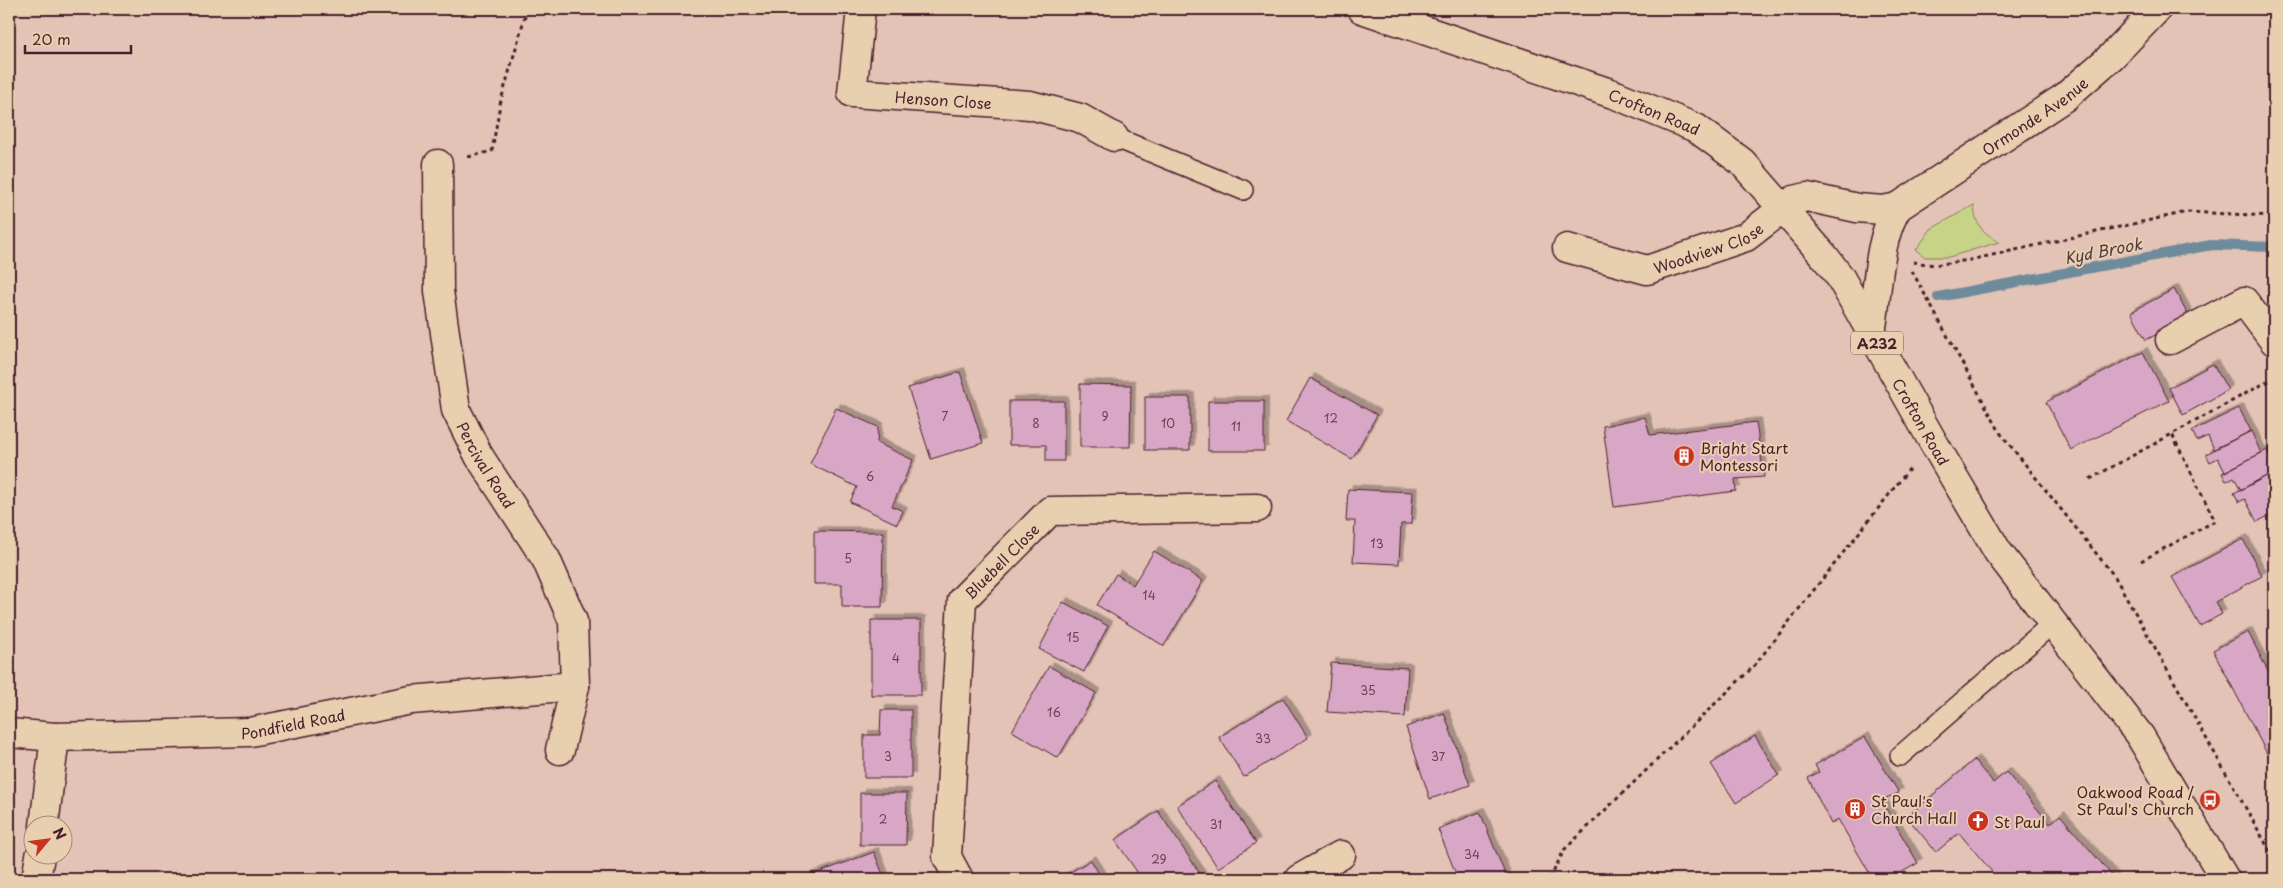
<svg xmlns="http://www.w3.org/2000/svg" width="2283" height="888" viewBox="0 0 2283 888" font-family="'Playpen Sans',sans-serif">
	<defs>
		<filter id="shadow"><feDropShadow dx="4.5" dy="-4.5" stdDeviation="0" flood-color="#0004"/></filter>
	</defs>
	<rect width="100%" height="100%" fill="#e3c3b6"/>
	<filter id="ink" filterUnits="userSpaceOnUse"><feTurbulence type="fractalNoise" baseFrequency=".02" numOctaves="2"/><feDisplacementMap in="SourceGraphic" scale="10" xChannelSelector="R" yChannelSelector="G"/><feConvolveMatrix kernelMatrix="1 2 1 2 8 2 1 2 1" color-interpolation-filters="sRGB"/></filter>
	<g filter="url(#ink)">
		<path fill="#c7d488" stroke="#887a5a" d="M1974 205C1975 226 1982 231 1999 242L1949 257H1925L1916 250 1931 229Z"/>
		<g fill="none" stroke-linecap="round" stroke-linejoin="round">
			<path stroke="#6e8b9b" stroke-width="10" d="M1938 297 2211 245 2274 247"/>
		</g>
		<path fill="#d8a7c5" stroke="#4a1f2b" filter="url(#shadow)" d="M2174 289 2189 317 2146 340 2131 312Z
			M2143 352 2169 401 2071 450 2046 402Z
			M2213 364 2228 390 2183 415 2169 388Z
			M960 372 983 443 931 459 908 388Z
			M1310 378 1377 415 1352 459 1286 421Z
			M1080 384 1131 385 1130 447H1080Z
			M1145 397H1190V450H1145Z
			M1009 401H1064V461H1046V445H1009Z
			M1208 401H1264V451H1208Z
			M836 408 878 427 877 443 913 460 892 506 903 511 897 524 850 502 857 487 810 464Z
			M2239 408 2251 431 2214 449 2208 436 2197 441 2192 431Z
			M1645 417 1650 435 1756 422 1764 477 1735 479 1736 491 1614 507 1603 426Z
			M2251 431 2261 453 2225 472 2218 458 2210 462 2206 454Z
			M2267 450 2274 464V472L2241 490 2234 477 2226 481 2222 473Z
			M2274 472V513L2257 522 2245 499 2239 502 2234 493Z
			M1348 489 1413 492 1411 524H1401L1399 564 1353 562 1355 521H1346Z
			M814 531 883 532 882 607H842V584H814Z
			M2243 539 2262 576 2215 602 2222 614 2200 626 2172 577Z
			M1154 551 1203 581 1164 646 1097 605 1116 574 1133 585Z
			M1063 602 1108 626 1084 672 1039 649Z
			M871 620H921V695H871Z
			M2248 632 2274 683V767L2213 650Z
			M1331 663 1408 668 1405 717 1327 712Z
			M1049 666 1096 693 1058 758 1012 731Z
			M1283 698 1308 738 1244 777 1219 737Z
			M881 710H911V778H864V735H880Z
			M1444 713 1470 785 1430 799 1406 727Z
			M1755 736 1779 775 1736 803 1711 764Z
			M1865 737 1899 793 1881 800 1918 863 1890 879H1873L1838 819 1831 824 1808 778 1819 772 1815 765Z
			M1974 760 1993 783 2006 772 2050 824 2060 815 2115 879H1998L1959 833 1936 852 1907 817Z
			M1215 781 1256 843 1218 868 1177 806Z
			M860 793H907L906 845H860Z
			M1158 811 1203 878 1202 879H1142L1115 840Z
			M1480 812 1507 879H1458L1438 829Z
			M874 852 884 877 878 879H801Z
			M1091 860 1102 879H1059Z"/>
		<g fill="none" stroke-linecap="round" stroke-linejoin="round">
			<g stroke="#4a1f2b" stroke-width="22">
				<path id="lane" d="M1114 137 1243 190
					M1900 756 2053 623"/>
			</g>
			<g stroke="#4a1f2b" stroke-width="31">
				<g id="street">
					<path id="s1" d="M861 9 852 93 1030 105 1080 118 1114 137"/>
					<path id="s2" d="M438 164 439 291 456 410 479 456 546 559 573 621 575 686 560 750"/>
					<path id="s3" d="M1567 248 1647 270 1746 237 1794 200 1807 197 1857 208 1883 210 1898 207"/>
					<path id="s4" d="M1871 333C1878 295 1877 238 1898 207L2065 97 2112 56 2157 9"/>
					<path d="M2170 340 2244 301 2274 341"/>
					<path id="s5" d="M9 733 55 737 250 732 411 700 575 686"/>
					<path d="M44 826 55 737"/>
					<path d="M36 879 40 856"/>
					<path id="s6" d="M959 879 947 857 962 600 1050 511 1257 508"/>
					<path d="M1299 879 1341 855"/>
				</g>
			</g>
			<g stroke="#4a1f2b" stroke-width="31">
				<g id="primary">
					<path id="s7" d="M1362 9 1616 95 1696 128 1742 162 1825 257 1840 277 1932 440 1998 552 2140 736 2225 879"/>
				</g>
			</g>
			<path stroke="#4a1f2b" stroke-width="3" stroke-dasharray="4 4" stroke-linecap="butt" d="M468 157 492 151 500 104 527 9
				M1913 262 1934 265 1970 260 2187 212 2274 216
				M1912 271 2001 434 2115 577 2274 858
				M2090 479 2274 378
				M2141 561 2215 521 2172 434
				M1550 879 1564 850 1754 666 1910 468"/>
			<use href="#lane" stroke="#e8cfb0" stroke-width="19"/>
			<use href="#street" stroke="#e8cfb0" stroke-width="28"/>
			<use href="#primary" stroke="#e8cfb0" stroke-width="28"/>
		</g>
	</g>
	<defs>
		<g id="building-disc" transform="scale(1.125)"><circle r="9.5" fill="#c8321e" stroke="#e8cfb0"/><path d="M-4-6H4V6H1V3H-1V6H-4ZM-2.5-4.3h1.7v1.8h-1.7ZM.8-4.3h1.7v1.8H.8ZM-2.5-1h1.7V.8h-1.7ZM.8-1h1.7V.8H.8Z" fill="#fff"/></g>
		<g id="bus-disc" transform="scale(1.125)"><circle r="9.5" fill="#c8321e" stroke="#e8cfb0"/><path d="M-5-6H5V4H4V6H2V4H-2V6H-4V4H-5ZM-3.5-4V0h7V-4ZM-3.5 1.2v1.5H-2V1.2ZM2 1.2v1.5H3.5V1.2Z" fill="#fff"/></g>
		<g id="church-disc" transform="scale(1.125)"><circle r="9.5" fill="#c8321e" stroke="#e8cfb0"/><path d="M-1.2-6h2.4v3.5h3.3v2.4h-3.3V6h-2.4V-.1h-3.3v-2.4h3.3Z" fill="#fff"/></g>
	</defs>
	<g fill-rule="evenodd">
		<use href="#building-disc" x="1684" y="456"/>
		<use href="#bus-disc" x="2210" y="800"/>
		<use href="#building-disc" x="1855" y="809"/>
		<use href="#church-disc" x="1978" y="821"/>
	</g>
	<g text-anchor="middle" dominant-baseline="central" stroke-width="4" stroke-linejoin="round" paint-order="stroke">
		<g font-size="12" fill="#6e4152">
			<text x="945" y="416">7</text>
			<text x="1105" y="416">9</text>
			<text x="1331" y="418">12</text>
			<text x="1036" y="423">8</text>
			<text x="1168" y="423">10</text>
			<text x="1236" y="426">11</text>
			<text x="870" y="476">6</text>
			<text x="1377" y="543">13</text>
			<text x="848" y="558">5</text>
			<text x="1149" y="595">14</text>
			<text x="1073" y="637">15</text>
			<text x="896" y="658">4</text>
			<text x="1368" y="690">35</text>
			<text x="1054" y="712">16</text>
			<text x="1263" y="738">33</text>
			<text x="888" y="756">3</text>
			<text x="1438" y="756">37</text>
			<text x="883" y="819">2</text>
			<text x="1216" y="824">31</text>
			<text x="1472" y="854">34</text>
			<text x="1159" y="859">29</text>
		</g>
		<rect fill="#e8cfb0" stroke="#795453" stroke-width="1" x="1851" y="331.5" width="52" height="23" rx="4"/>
		<g font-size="14" font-weight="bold" fill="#4a1f2b">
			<text x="1877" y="343">A232</text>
		</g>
		<g font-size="15" fill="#4a1f2b" stroke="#e8cfb0">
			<text stroke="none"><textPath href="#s1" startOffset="176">Henson Close</textPath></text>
			<text stroke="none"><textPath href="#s7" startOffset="310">Crofton Road</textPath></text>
			<text stroke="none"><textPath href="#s4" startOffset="294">Ormonde Avenue</textPath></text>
			<text stroke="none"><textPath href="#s3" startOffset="148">Woodview Close</textPath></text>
			<text stroke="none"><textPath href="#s7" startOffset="729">Crofton Road</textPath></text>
			<text stroke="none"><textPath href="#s2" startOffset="310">Percival Road</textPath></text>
			<text stroke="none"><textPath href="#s6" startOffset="338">Bluebell Close</textPath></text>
			<text stroke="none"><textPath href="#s5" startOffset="285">Pondfield Road</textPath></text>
		</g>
		<g font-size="15" fill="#4a1f2b" stroke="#e8cfb0" text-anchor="start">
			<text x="1700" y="447">Bright Start<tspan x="1700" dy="17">Montessori</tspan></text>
			<text x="2194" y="791" text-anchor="end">Oakwood Road /<tspan x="2194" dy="17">St Paul's Church</tspan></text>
			<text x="1871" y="800">St Paul's<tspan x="1871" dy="17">Church Hall</tspan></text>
			<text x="1994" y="821">St Paul</text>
		</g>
		<g font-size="16" font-style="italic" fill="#533a47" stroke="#e8cfb0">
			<text transform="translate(2103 250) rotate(-11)">Kyd Brook</text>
		</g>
	</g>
	<rect width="2283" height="888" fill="none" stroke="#e8cfb0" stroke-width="30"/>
	<rect x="15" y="15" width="2253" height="858" fill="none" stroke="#4a1f2b" stroke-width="2" filter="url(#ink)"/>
	<g transform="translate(48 840) rotate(61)"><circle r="24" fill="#e8cfb0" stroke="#a9897b"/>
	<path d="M0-4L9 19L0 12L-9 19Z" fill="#c8321e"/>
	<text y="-8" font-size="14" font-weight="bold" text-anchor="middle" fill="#4a1f2b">N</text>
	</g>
	<path d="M25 45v8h106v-8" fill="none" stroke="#4a1f2b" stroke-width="2.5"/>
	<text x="32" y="45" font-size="15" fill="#4a1f2b" stroke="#e8cfb0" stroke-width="4" paint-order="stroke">20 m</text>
</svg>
